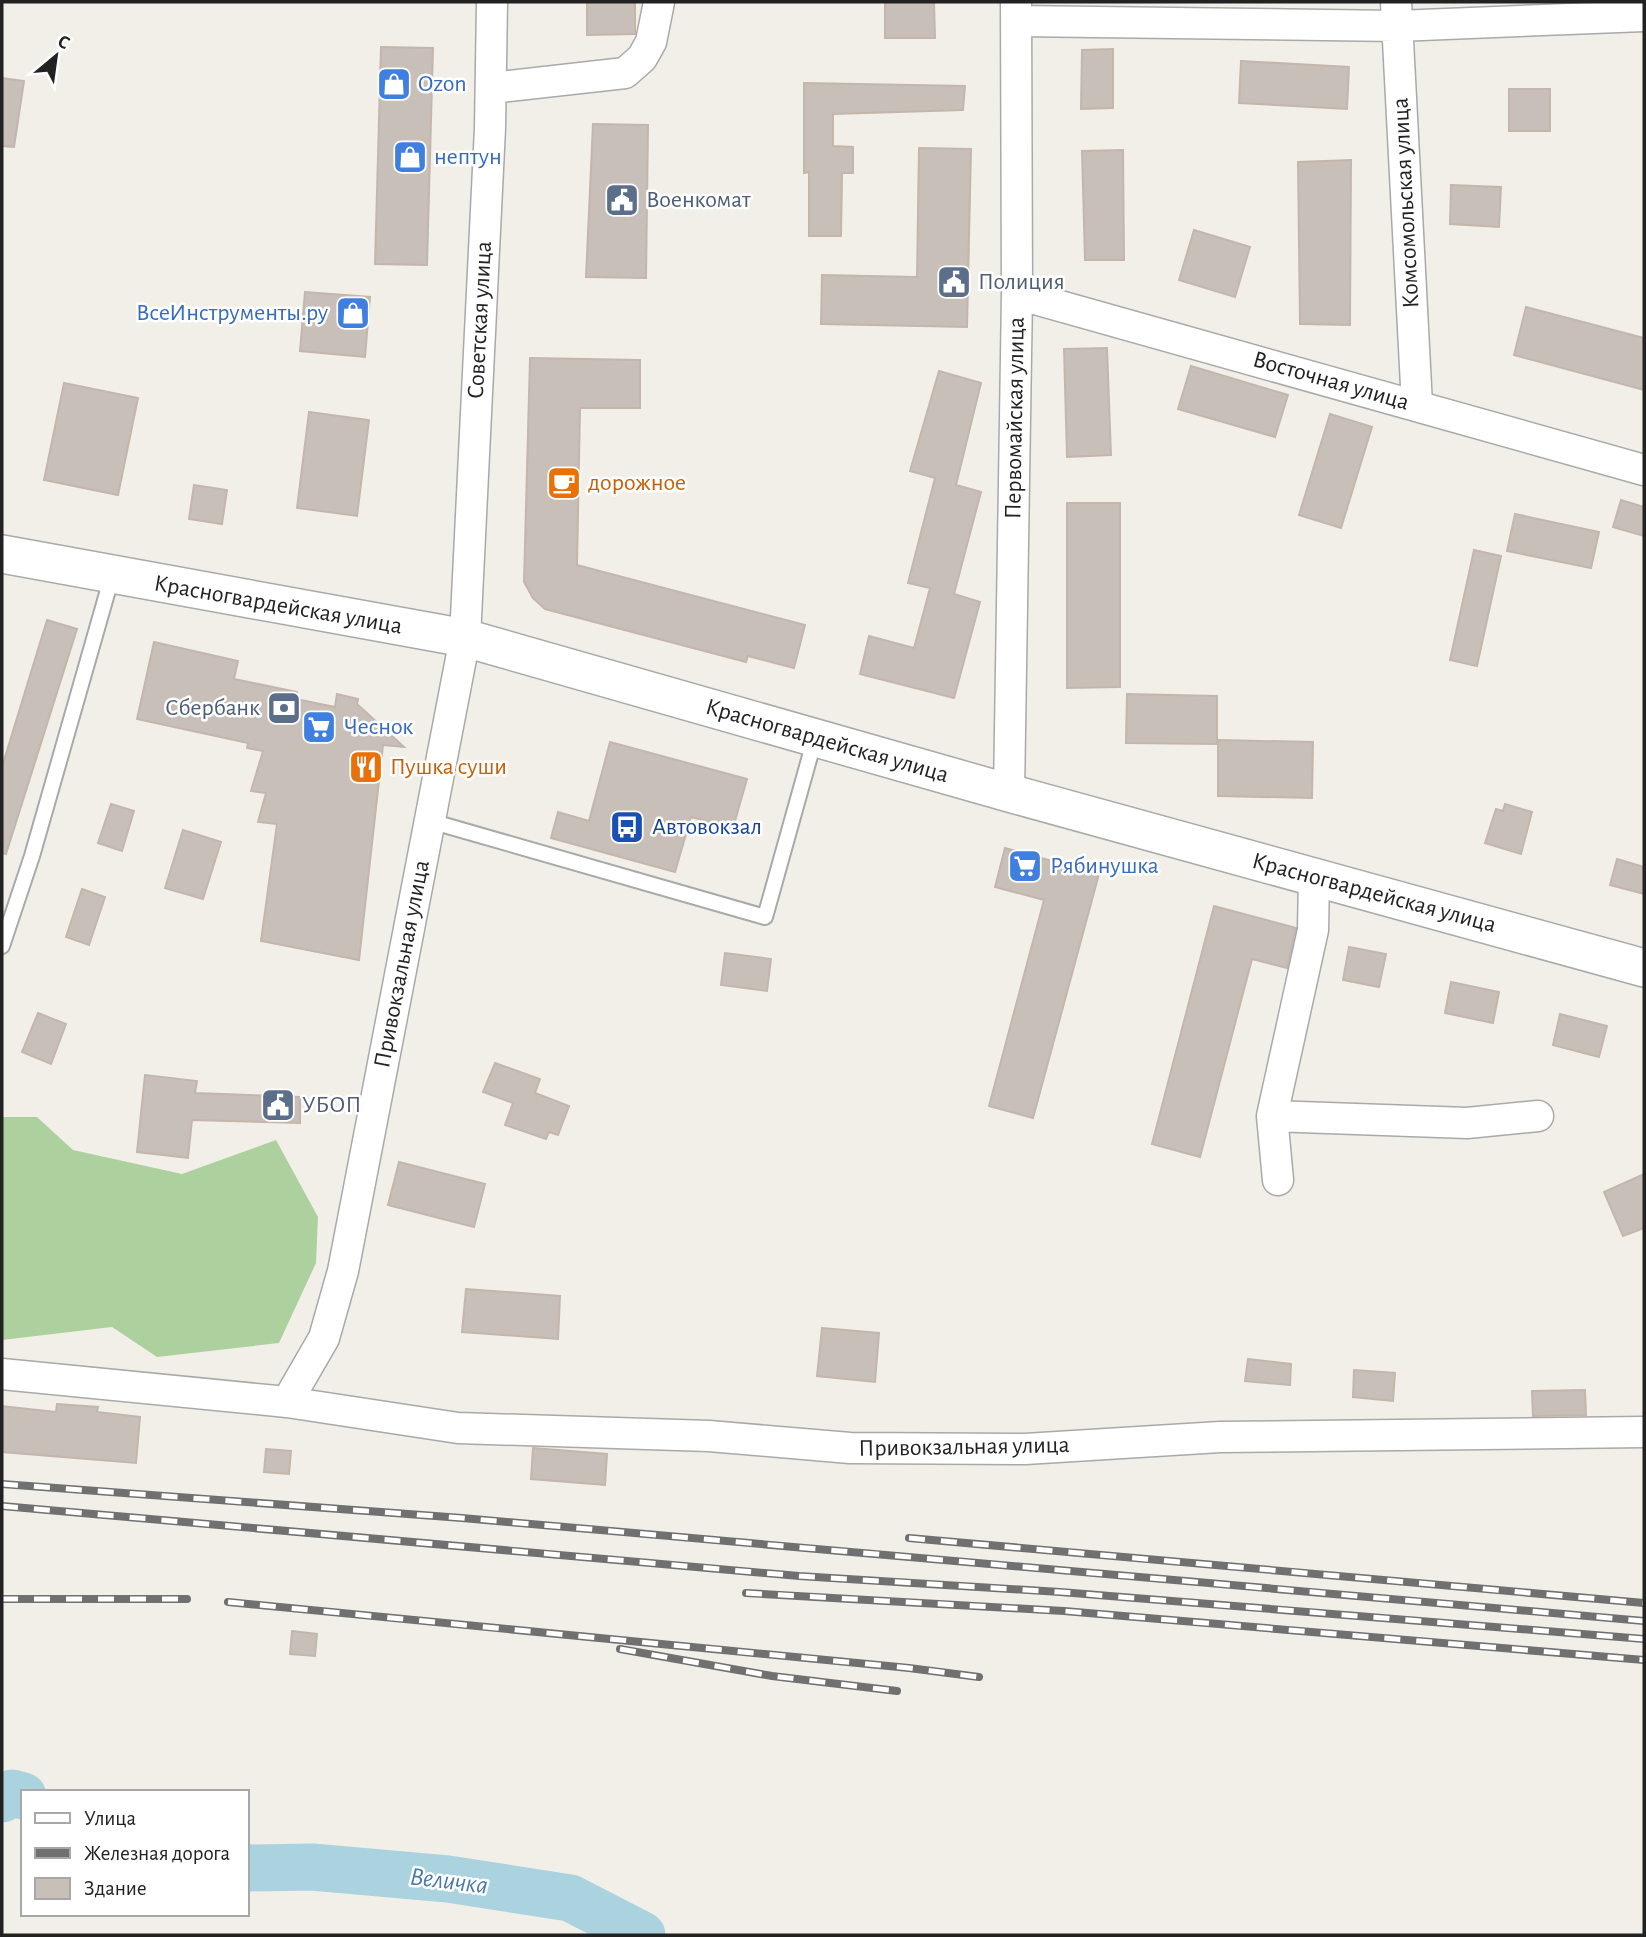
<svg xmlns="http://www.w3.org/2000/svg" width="1646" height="1937" viewBox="0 0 1646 1937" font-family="'Alegreya Sans',sans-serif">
	<rect width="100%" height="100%" fill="#f2efe9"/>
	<path fill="#add19e" d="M2 1117H37L73 1150 182 1174 276 1140 318 1217 316 1263 279 1343 157 1357 112 1327 2 1340Z"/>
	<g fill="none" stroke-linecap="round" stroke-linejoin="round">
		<path stroke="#aad3df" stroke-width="47" d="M2 1799 12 1793 23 1796
			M247 1868 312 1867 448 1879 570 1898 642 1935"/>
	</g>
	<path fill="#c7bfb8" stroke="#c4b6ab" stroke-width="2" d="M587 2H635V34L587 35Z
		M885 2H934L935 38H885Z
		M381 47 433 48 427 265 375 264Z
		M1113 49V108L1081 109 1082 50Z
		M1241 61 1349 67 1347 109 1239 103Z
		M2 78 24 81 14 147 2 146Z
		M804 83 965 86 963 110 833 114V146L853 147V173H842L841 236H809V172L804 173Z
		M1509 89H1550V131H1509Z
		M593 124 648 125 646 278 586 277Z
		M919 148 971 149 967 327 821 324 822 275 917 277Z
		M1123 150 1124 260H1085L1082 151Z
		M1351 160 1350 325 1300 324 1298 162Z
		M1451 185 1501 187 1499 227 1450 224Z
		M1194 230 1250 247 1235 297 1179 280Z
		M305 292 370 297 365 357 300 351Z
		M1526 307 1644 338V390L1514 355Z
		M1107 348 1111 455 1067 457 1064 349Z
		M530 358 640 360V408H580L577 565 805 625 794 668 748 656 746 662 545 609 533 598 524 582Z
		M1191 366 1288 395 1275 437 1178 409Z
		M939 371 981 383 956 485 981 492 954 594 980 602 954 698 860 674 869 636 914 648 930 588 908 583 935 478 910 471Z
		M64 383 138 398 118 495 44 480Z
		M309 412 369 420 357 516 297 508Z
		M1330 414 1372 427 1341 528 1299 515Z
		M194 485 227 490 222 524 189 519Z
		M1621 500 1644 507V536L1613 527Z
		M1067 503H1120V687L1067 688Z
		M1515 514 1599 532 1591 568 1507 551Z
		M1474 550 1501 556 1477 666 1450 660Z
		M47 620 77 629 6 854 2 853V767Z
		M154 642 238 661 234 679 297 692 296 699 335 707 337 694 358 699 357 704 404 747 383 745 359 960 261 941 277 824 258 822 266 793 251 791 263 751 247 748 248 743 137 719Z
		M1127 694 1217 696V744L1126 743Z
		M1218 740 1313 742 1312 798 1218 796Z
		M610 742 747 779 733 828 691 817 675 872 551 838 558 812 589 821Z
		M111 804 134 811 122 851 98 843Z
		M1505 804 1532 812 1521 854 1485 843 1496 809 1503 811Z
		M183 830 221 842 203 899 165 888Z
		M1005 848 1099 874 1033 1118 989 1106 1044 900 995 887Z
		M1617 859 1644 867V894L1610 885Z
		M82 889 105 897 89 945 66 937Z
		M1214 906 1296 928 1287 968 1252 959 1200 1157 1152 1144Z
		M1349 947 1386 954 1379 987 1343 980Z
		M725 953 771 959 767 991 721 985Z
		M1451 982 1499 992 1493 1023 1445 1013Z
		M38 1013 66 1024 51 1064 22 1052Z
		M1560 1014 1607 1026 1599 1057 1553 1045Z
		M495 1063 540 1079 535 1093 569 1106 558 1135 549 1132 546 1139 505 1125 513 1103 483 1092Z
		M145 1075 197 1081 195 1093 300 1097V1123L192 1120 188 1158 137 1152Z
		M399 1162 485 1184 474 1227 388 1205Z
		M1644 1174V1228L1623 1236 1604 1192Z
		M466 1289 560 1296 558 1339 462 1332Z
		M822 1328 879 1333 875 1382 817 1376Z
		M1248 1359 1291 1364 1290 1385 1245 1381Z
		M1354 1370 1395 1373 1393 1401 1353 1397Z
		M1585 1390 1586 1415 1533 1416 1532 1391Z
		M57 1404 98 1407 97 1412 140 1417 136 1463 2 1452V1406L56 1412Z
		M533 1448 607 1454 605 1485 531 1479Z
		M266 1449 291 1451 289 1474 264 1472Z
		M292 1631 317 1634 315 1656 290 1654Z"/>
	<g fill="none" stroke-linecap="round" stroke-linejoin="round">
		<g stroke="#a9a9a9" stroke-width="18">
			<path id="service" d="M430 821 765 917 815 738
				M2 946 32 856 112 576"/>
		</g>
		<g stroke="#a9a9a9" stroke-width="33">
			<path id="minor" d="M1396 2 1417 405
				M1016 21 1397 26 1644 16
				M491 88 625 73 642 58 651 42 659 2
				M1017 294 1644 470
				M1009 793 1017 294 1016 2
				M1272 1116 1467 1123 1538 1116
				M1278 1180 1272 1116 1313 930 1314 877
				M2 1374 287 1402 324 1338 343 1271 465 638 490 128 492 2
				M287 1402 458 1428 709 1436 850 1448 1025 1449 1220 1437 1644 1432"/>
		</g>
		<g stroke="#a9a9a9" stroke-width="40">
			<path id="tertiary" d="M2 554 465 638 1009 793 1644 968"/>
		</g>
		<use href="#service" stroke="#fff" stroke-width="14"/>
		<use href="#minor" stroke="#fff" stroke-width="30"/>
		<use href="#tertiary" stroke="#fff" stroke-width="37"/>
		<g stroke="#707070" stroke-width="8">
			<path id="rail" d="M2 1484 462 1518 1644 1621
				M2 1506 799 1576 1060 1592 1644 1639
				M909 1538 1644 1603
				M746 1593 1064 1611 1644 1660
				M2 1599H187
				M228 1602 909 1668 979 1677
				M620 1649 772 1676 897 1691"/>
		</g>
		<use href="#rail" stroke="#fff" stroke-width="5" stroke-dasharray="16" stroke-linecap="butt"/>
	</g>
	<defs>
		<g id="shop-square" transform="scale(1.75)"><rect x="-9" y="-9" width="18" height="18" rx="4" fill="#3f7fe0" stroke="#fff"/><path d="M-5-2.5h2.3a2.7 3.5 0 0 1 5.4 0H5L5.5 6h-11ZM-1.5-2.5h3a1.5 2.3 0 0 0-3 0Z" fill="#fff"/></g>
		<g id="civic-square" transform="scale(1.75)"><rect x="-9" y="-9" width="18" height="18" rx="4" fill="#5c6f8a" stroke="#fff"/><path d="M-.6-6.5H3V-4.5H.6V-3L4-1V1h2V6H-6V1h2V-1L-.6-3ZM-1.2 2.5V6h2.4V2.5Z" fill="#fff"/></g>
		<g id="cafe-square" transform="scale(1.75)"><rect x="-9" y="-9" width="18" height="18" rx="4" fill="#e8710a" stroke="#fff"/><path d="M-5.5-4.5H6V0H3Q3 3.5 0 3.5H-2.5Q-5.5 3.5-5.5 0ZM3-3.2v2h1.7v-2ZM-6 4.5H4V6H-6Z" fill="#fff"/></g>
		<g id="bank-square" transform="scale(1.75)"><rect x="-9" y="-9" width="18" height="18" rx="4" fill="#5c6f8a" stroke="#fff"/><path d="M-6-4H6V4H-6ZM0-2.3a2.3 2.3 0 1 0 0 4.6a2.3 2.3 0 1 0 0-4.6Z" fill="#fff"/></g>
		<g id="supermarket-square" transform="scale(1.75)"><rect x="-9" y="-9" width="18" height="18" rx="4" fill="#3f7fe0" stroke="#fff"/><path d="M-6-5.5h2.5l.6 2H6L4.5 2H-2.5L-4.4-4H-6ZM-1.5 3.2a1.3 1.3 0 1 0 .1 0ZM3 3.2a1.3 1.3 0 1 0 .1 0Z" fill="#fff"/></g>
		<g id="restaurant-square" transform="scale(1.75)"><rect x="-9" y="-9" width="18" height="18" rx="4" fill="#e8710a" stroke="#fff"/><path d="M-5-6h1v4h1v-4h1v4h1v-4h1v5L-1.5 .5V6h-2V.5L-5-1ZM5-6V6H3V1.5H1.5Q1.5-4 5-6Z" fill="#fff"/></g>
		<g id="bus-square" transform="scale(1.75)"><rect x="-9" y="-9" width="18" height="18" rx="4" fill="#1a4fb4" stroke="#fff"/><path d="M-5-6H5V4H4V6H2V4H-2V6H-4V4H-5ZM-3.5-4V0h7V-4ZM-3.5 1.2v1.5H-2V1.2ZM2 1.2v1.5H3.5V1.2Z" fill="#fff"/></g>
	</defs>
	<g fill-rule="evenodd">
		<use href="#shop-square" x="394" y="84"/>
		<use href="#shop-square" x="410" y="157"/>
		<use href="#civic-square" x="622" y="200"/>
		<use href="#civic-square" x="954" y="282"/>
		<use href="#shop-square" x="353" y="313"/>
		<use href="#cafe-square" x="564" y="483"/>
		<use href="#bank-square" x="284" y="708"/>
		<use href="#supermarket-square" x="319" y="727"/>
		<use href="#restaurant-square" x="366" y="767"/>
		<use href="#bus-square" x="627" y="827"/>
		<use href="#supermarket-square" x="1025" y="866"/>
		<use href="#civic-square" x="278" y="1105"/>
	</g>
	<g text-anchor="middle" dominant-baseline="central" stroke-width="5" stroke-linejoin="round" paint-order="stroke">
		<g font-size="24" fill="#366cbe" stroke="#fff" text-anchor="start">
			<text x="418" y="84">Ozon</text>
			<text x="434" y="157">нептун</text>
			<text x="328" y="313" text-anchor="end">ВсеИнструменты.ру</text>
			<text x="344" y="727">Чеснок</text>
			<text x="1050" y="866">Рябинушка</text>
		</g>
		<g font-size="24" fill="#4e5e75" stroke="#fff" text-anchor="start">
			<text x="646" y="200">Военкомат</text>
			<text x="978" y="282">Полиция</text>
			<text x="260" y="708" text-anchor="end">Сбербанк</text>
			<text x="302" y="1105">УБОП</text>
		</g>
		<g font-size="24" fill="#222" stroke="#fff">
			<text transform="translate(1406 203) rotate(-93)">Комсомольская улица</text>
			<text transform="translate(480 320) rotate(-87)">Советская улица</text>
			<text transform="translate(1331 381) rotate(16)">Восточная улица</text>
			<text transform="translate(1015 418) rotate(-89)">Первомайская улица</text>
			<text transform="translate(278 605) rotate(10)">Красногвардейская улица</text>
			<text transform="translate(827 741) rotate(16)">Красногвардейская улица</text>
			<text transform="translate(1374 893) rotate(15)">Красногвардейская улица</text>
			<text transform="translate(402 964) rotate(-79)">Привокзальная улица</text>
			<text transform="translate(964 1447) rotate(-1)">Привокзальная улица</text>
		</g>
		<g font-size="24" fill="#c56008" stroke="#fff" text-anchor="start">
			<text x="588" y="483">дорожное</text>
			<text x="390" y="767">Пушка суши</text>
		</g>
		<g font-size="24" fill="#164399" stroke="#fff" text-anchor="start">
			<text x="652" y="827">Автовокзал</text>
		</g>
		<g font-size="26" font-style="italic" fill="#4a7aab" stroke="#fff">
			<text transform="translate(449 1881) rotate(7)">Величка</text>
		</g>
	</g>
	<rect width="1646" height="1937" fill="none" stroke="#222222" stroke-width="7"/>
	<rect x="21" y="1790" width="228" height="126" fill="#ffffff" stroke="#a7a7a7" stroke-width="2"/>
	<rect x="35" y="1813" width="35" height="10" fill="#ffffff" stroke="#a7a7a7" stroke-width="2"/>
	<text x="84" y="1825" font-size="21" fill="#222222">Улица</text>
	<rect x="35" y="1848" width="35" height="10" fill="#707070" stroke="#a7a7a7" stroke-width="2"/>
	<text x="84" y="1860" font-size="21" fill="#222222">Железная дорога</text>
	<rect x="35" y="1878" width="35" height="21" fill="#c7bfb8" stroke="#a7a7a7" stroke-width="2"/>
	<text x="84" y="1895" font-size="21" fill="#222222">Здание</text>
	<g transform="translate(56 56) rotate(29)" stroke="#ffffff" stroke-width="5" paint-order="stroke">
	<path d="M0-5L12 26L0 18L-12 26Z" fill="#222222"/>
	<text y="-10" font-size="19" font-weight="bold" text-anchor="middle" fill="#222222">С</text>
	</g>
</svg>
